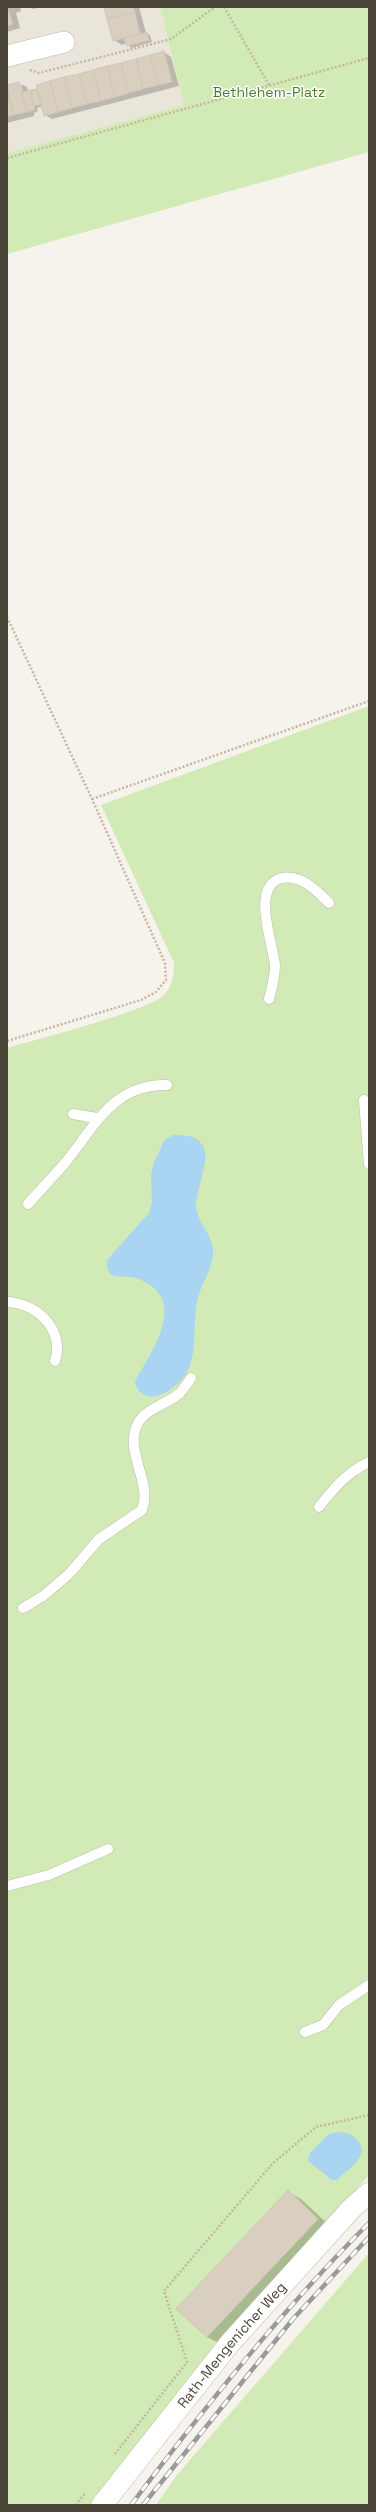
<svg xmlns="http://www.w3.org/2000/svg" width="376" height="2512" viewBox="0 0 376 2512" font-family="'Space Grotesk',sans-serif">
	<rect width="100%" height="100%" fill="#f6f3ec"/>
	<path fill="#eae5da" d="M7 7H160L184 105 7 153Z"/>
	<path fill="#d2eab5" d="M160 7H369V152L7 254V153L184 105Z
		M369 706V2175L206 2358 92 2505H7V1048C34 1040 152 1010 165 994 173 985 174 974 174 963L101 805Z
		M369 2253V2505H156L176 2476Z"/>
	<path fill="#a9d4f2" d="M174 1135C225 1134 199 1175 196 1203 195 1222 212 1232 213 1251 214 1266 202 1283 198 1297 190 1330 204 1371 168 1391 162 1394 155 1398 148 1396 139 1393 136 1389 135 1381 151 1353 189 1300 141 1280 131 1275 121 1278 111 1275L107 1268V1260L149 1213 152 1202 151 1175 154 1162 165 1139Z
		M339 2132C349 2133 352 2134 358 2141 371 2156 347 2170 337 2180H332L308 2161 309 2154 329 2134Z"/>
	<path fill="#0003" d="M7 7H20L21 11 16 13 20 28 7 32Z
		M30 7H40L33 9Z
		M105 7H139L146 33 150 35 152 42 131 48 127 43 122 45 114 40Z
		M164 52 171 57 179 86 52 119 45 115 43 106 37 108 38 111 34 113V116L7 123V86L19 83 21 93H23L21 84 27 87 28 92Z
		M288 2192 301 2199 331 2227 221 2344 207 2337Z"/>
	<path fill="#d8cfc1" stroke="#d3c7b4" d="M7 7 13 24 7 26Z
		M104 7H133L135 12 107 19Z
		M135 12 140 34 113 41 107 19Z
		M147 32 149 40 127 46 124 38Z
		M164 51 172 82 158 85 150 55Z
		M150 55 158 85 143 89 136 59Z
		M136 59 143 89 129 93 121 63Z
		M121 63 129 93 115 97 107 66Z
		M107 66 115 97 101 101 93 70Z
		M93 70 101 101 87 104 79 74Z
		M79 74 87 104 72 108 64 77Z
		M64 77 72 108 58 112 50 81Z
		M50 81 58 112 44 116 36 85Z
		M19 82 27 112 13 115 7 85Z
		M37 89 41 104 34 106 30 90Z
		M30 90 35 110 27 112 22 92Z
		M7 92 13 115 7 117Z
		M288 2190 318 2219 207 2337 176 2309Z"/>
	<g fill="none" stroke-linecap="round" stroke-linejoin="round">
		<g stroke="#c2bbae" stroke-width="11">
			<path id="service" d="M269 999C272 988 275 976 275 965 273 943 250 886 282 878 301 874 317 891 329 903
				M364 1100 369 1164
				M73 1114 97 1118
				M28 1204C40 1190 53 1177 65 1163 95 1127 112 1084 167 1085
				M7 1302C37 1303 65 1330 55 1361
				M319 1507C334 1488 346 1473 369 1462
				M23 1608 43 1596 69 1574 99 1539 142 1510C153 1482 123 1451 138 1423 146 1408 168 1404 180 1393 184 1388 188 1383 191 1378
				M7 1886 49 1875 108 1849
				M305 2032 323 2025 339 2005 369 1985"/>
		</g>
		<g stroke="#c2bbae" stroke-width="22">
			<g id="minor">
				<path d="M7 56 64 42"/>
				<path id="s1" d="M102 2505 230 2343 352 2208 369 2193"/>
			</g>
		</g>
		<path stroke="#c4b79f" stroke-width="2.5" stroke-dasharray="2 2" stroke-linecap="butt" d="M224 7 269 85
			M30 70 39 73 171 39 215 7
			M7 158 369 58
			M7 617 92 799 165 963 166 980 156 992 141 1000 7 1041
			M92 799 369 701
			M115 2454 187 2362 164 2291 273 2163 316 2127 369 2115
			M76 2505 85 2493"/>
		<use href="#service" stroke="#fff" stroke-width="10"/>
		<use href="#minor" stroke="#fff" stroke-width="21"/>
		<g stroke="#9a9a9a" stroke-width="4.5">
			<path id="rail" d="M131 2505C205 2407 282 2310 369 2223
				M143 2505 293 2319 369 2237"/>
		</g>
		<use href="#rail" stroke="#fff" stroke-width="3" stroke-dasharray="9" stroke-linecap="butt"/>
	</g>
	<g text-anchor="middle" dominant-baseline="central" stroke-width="3" stroke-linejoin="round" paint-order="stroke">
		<g font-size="14" fill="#4a7f2a" stroke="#fff">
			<text x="269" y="92">Bethlehem-Platz</text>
		</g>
		<g font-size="14" fill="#4b4439" stroke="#fff">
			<text stroke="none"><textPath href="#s1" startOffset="206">Rath-Mengenicher Weg</textPath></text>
		</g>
	</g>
	<rect width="376" height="2512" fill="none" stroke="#4b4439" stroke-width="16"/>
</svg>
